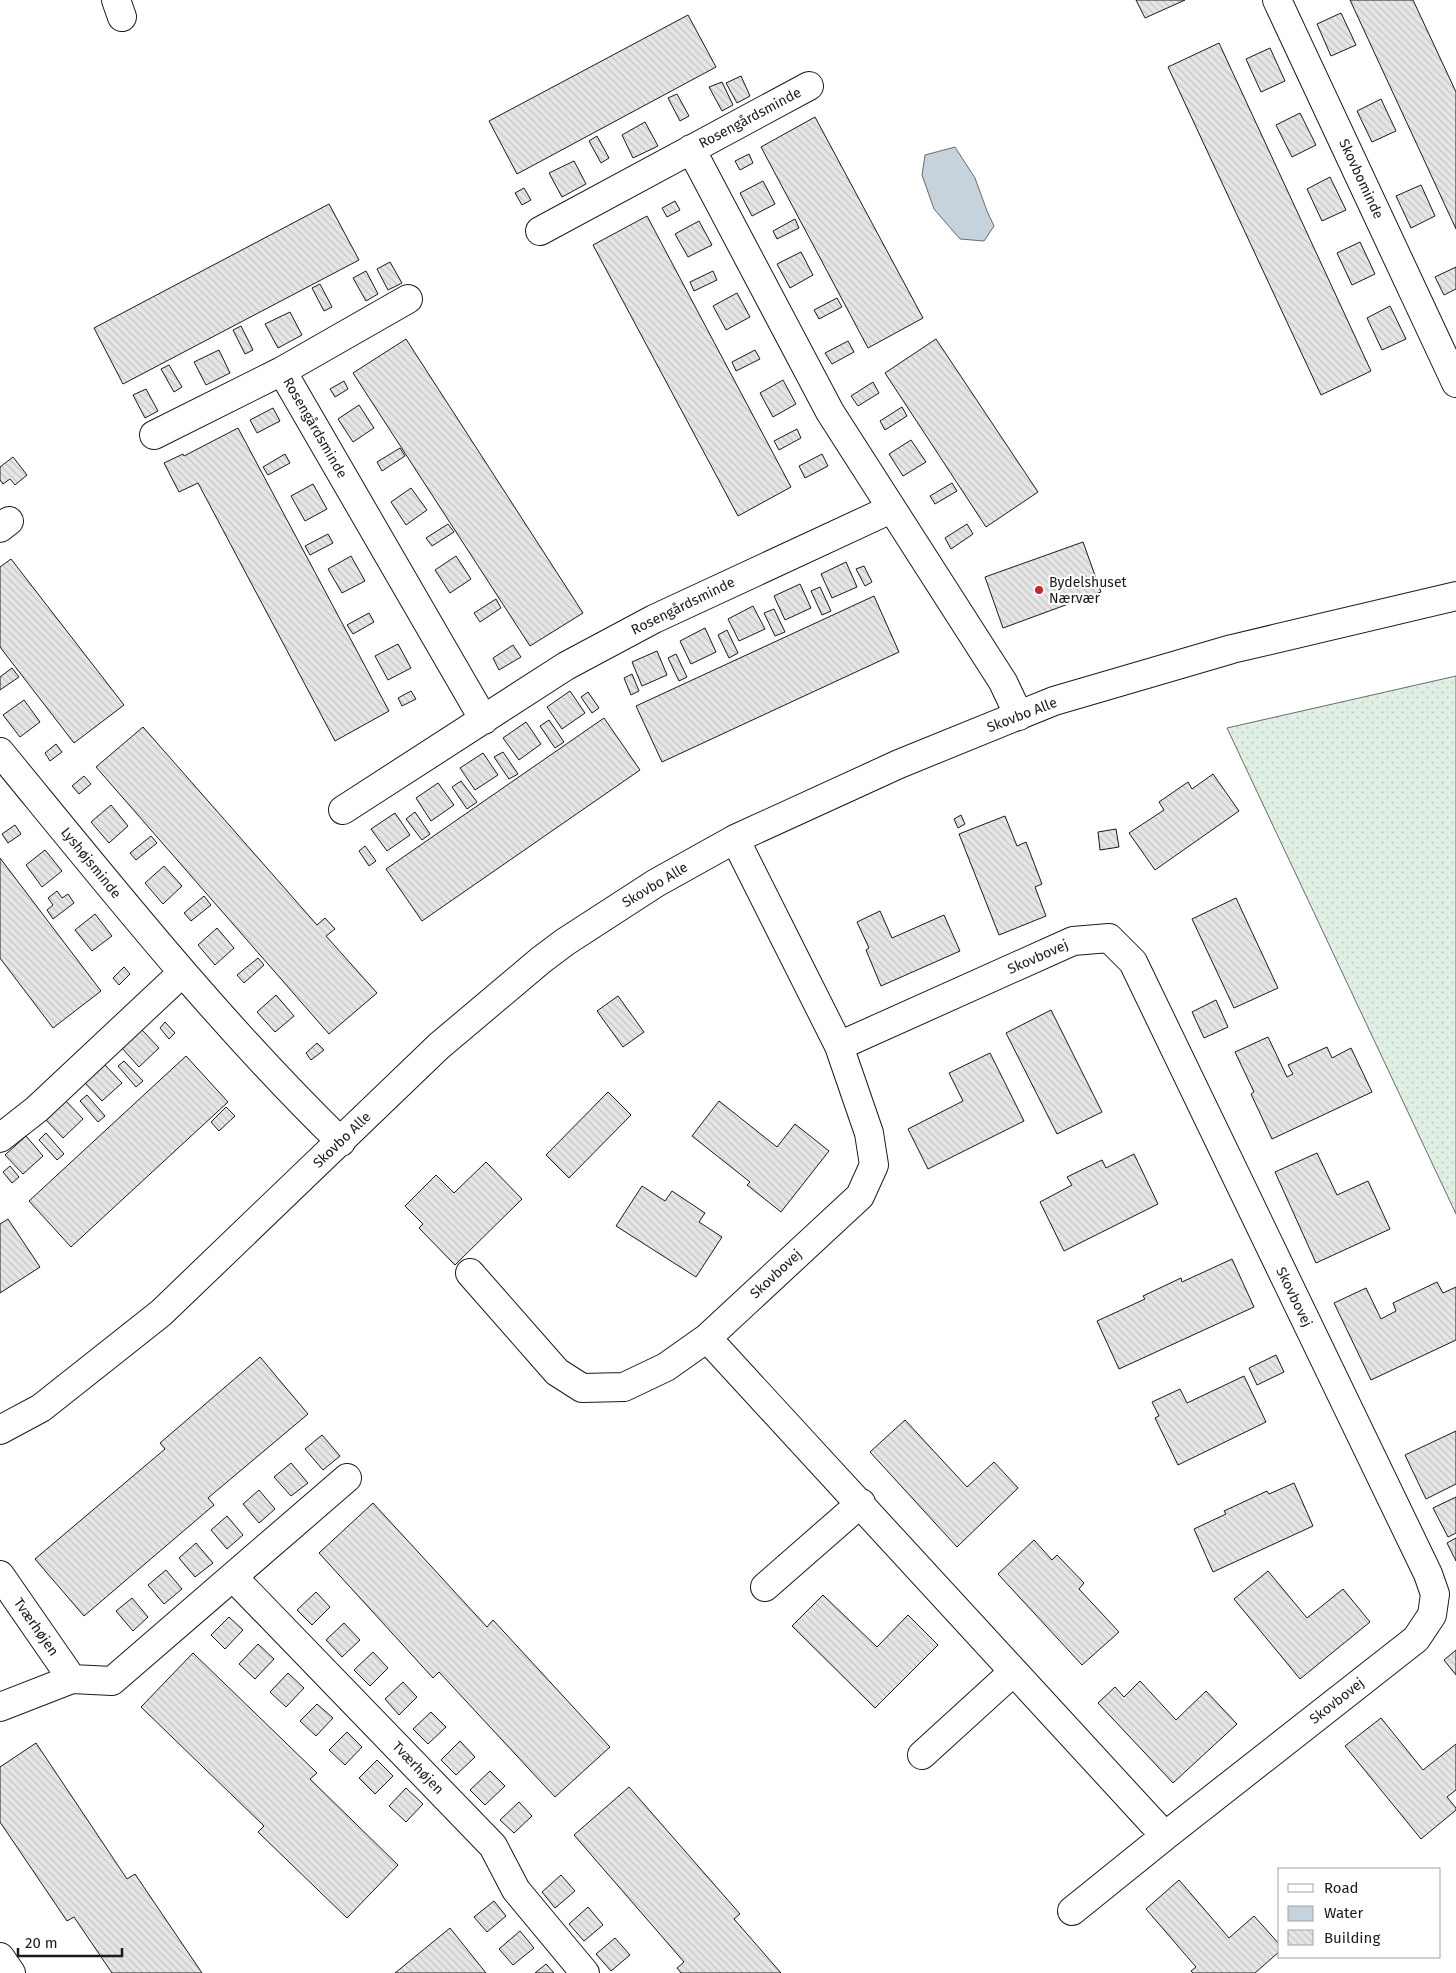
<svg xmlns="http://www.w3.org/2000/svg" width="1456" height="1973" viewBox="0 0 1456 1973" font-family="'Fira Sans',sans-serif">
	<defs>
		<pattern id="grass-dots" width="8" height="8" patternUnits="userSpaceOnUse" patternTransform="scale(1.25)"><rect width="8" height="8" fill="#e0efe3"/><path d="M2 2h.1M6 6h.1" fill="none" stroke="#c0ccc2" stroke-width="1.8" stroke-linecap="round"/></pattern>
		<pattern id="building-back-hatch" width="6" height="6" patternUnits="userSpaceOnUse" patternTransform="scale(1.25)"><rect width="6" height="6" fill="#e6e6e6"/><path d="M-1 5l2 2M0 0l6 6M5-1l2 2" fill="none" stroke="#c5c5c5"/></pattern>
	</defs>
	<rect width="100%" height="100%" fill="#fff"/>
	<path fill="url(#grass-dots)" stroke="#6a6a6a" d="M1456 676V1214L1227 728Z"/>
	<path fill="#c6d2dc" stroke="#6a6a6a" d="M955 147 975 178 987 211 994 226 984 241 960 239 934 209 922 175 925 155Z"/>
	<path fill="url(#building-back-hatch)" stroke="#1a1a1a" d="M1136 0H1185L1145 18Z
		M1350 0H1413L1456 92V229Z
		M1341 13 1356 45 1331 56 1317 24Z
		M688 15 716 67 517 174 489 121Z
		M1219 43 1371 371 1321 395 1168 67Z
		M1270 48 1285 81 1261 92 1246 59Z
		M741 76 750 96 737 103 726 83Z
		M722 82 733 105 722 111 709 87Z
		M677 94 689 116 680 121 668 98Z
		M1381 99 1396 131 1372 142 1357 111Z
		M1300 113 1316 145 1292 157 1276 125Z
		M815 117 923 318 868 348 761 147Z
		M645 122 658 146 633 158 622 135Z
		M597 136 609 158 601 163 589 141Z
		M749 154 753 163 740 170 735 161Z
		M574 161 586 184 562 197 549 173Z
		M1330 177 1346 210 1322 221 1307 189Z
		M763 181 775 204 752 216 740 193Z
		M1421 185 1435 216 1411 228 1396 196Z
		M524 188 531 200 522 205 515 193Z
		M675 201 680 210 667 217 662 208Z
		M329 204 359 260 123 384 94 328Z
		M647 216 791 487 738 516 593 245Z
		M795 219 799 228 777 239 773 231Z
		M699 221 712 245 688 257 675 234Z
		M1360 242 1375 274 1352 285 1337 253Z
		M801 252 813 275 790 288 777 264Z
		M390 262 402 283 388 290 377 269Z
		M1456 267V289L1444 295 1435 277Z
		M366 271 378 294 366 301 353 278Z
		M713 271 717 280 694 291 690 282Z
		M320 284 332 307 324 311 312 288Z
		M737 293 750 317 726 330 713 306Z
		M837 298 842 307 819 319 814 310Z
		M1390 306 1406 339 1382 350 1367 318Z
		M290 312 302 335 278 348 265 324Z
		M241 326 253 350 245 354 233 330Z
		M406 339 583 613 530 646 353 373Z
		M936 339 1038 492 986 527 885 373Z
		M848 341 854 352 832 364 825 353Z
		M219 350 230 373 206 385 194 362Z
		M755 350 760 359 736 371 732 362Z
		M169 365 182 387 174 392 161 369Z
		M783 380 796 404 773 417 760 393Z
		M344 381 348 389 335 397 330 389Z
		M873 382 879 393 858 406 851 396Z
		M146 389 158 411 145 418 133 395Z
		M359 405 374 428 353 442 338 419Z
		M902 407 907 416 885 430 880 421Z
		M273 408 280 421 257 433 250 420Z
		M238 428 389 711 335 741 198 483 179 492 164 463 183 454 184 456Z
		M797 429 801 438 779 450 774 441Z
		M911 440 926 462 903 476 889 454Z
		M400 448 405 456 382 471 377 462Z
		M285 454 290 463 268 475 263 467Z
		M822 454 828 466 805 478 799 466Z
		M13 457 27 475 15 485 10 479 3 484 0 480V467Z
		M952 483 957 491 935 504 930 496Z
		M313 484 327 509 305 521 291 496Z
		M411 488 427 510 406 525 391 502Z
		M448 524 454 532 432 546 426 538Z
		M967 524 973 534 951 549 945 538Z
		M328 534 333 543 310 555 305 546Z
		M1083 542 1101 592 1003 628 985 577Z
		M351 556 365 581 342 593 328 569Z
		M456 556 471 579 450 593 435 570Z
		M11 559 124 705 74 743 0 647V567Z
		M846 562 857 587 832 598 821 574Z
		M864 566 872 582 865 586 856 569Z
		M800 584 811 608 785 620 774 596Z
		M820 587 831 611 822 615 811 591Z
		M874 596 899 652 662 762 636 706Z
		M496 599 501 608 480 622 474 613Z
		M753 606 765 629 739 641 728 619Z
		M774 609 785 632 775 636 764 613Z
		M369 613 374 622 353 634 347 625Z
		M705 628 716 652 691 664 680 641Z
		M727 630 738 653 729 658 718 635Z
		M398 644 411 668 388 680 375 656Z
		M513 645 521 657 499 670 493 658Z
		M657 651 667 675 642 686 632 662Z
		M676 654 687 677 679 681 668 658Z
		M12 668 19 677 0 690V677Z
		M632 674 639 691 631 695 624 678Z
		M411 691 416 699 402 706 398 698Z
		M570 691 585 713 562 729 547 707Z
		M588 692 599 708 592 713 581 697Z
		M24 700 40 722 20 737 3 715Z
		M604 718 640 770 422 921 386 869Z
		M549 720 564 742 555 748 540 726Z
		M526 722 541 744 519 760 503 738Z
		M143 727 317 925 325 918 335 929 326 936 377 993 329 1034 96 767Z
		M56 744 62 752 50 761 45 753Z
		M503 752 518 774 509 779 494 757Z
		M483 753 498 775 475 790 460 768Z
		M1213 774 1239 811 1155 870 1129 833 1164 810 1159 802 1188 782 1192 789Z
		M84 776 91 784 79 794 72 786Z
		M461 781 477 802 467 809 452 787Z
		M438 783 454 805 431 821 416 798Z
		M111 805 128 826 109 843 91 822Z
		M415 812 430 834 422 840 406 819Z
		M395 813 410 835 387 851 371 829Z
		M961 815 965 824 958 828 954 819Z
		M1005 816 1017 846 1026 842 1042 884 1035 887 1046 916 999 935 959 834Z
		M15 825 21 834 8 843 2 834Z
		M1116 829 1119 847 1100 850 1098 832Z
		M151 836 157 843 136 860 130 853Z
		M365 846 376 861 369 866 359 851Z
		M45 850 62 871 42 887 26 865Z
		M0 858 101 991 53 1028 0 958Z
		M164 866 182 886 163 904 145 883Z
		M57 891 62 898 68 894 74 903 53 919 47 910 53 905 48 898Z
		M204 896 211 905 191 921 184 913Z
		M1236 898 1278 988 1234 1008 1192 919Z
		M880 911 892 938 944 915 960 951 881 986 866 950 869 948 857 922Z
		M95 914 112 936 92 951 75 930Z
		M217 928 234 948 215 965 198 945Z
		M258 958 264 965 244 983 237 975Z
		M124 967 130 974 119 985 113 978Z
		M276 995 294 1016 275 1032 257 1012Z
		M618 996 644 1032 623 1047 597 1011Z
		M1216 1000 1228 1027 1204 1038 1192 1012Z
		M1051 1010 1102 1112 1057 1134 1006 1033Z
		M165 1022 175 1033 169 1039 160 1028Z
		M141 1029 159 1048 139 1067 121 1047Z
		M1268 1037 1287 1077 1293 1074 1288 1065 1327 1047 1332 1058 1351 1048 1372 1092 1272 1139 1251 1094 1254 1092 1235 1052Z
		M317 1043 324 1050 311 1060 306 1053Z
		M990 1053 1024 1121 928 1169 908 1129 963 1101 949 1073Z
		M186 1056 228 1102 71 1247 29 1201Z
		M124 1061 143 1081 136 1087 118 1066Z
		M104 1064 122 1083 102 1101 84 1082Z
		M608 1092 631 1115 569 1178 546 1155Z
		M87 1095 105 1116 98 1122 80 1101Z
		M65 1100 83 1119 63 1138 45 1119Z
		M719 1101 777 1147 795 1124 829 1151 781 1212 747 1185 750 1182 692 1136Z
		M226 1107 235 1116 219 1131 211 1122Z
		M46 1133 64 1154 57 1160 39 1140Z
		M26 1136 43 1156 23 1174 5 1155Z
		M1317 1153 1337 1195 1368 1181 1390 1229 1316 1263 1275 1172Z
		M1134 1154 1158 1204 1064 1251 1040 1202 1072 1185 1067 1177 1102 1160 1106 1168Z
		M486 1162 522 1199 455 1265 419 1228 423 1224 405 1206 436 1175 454 1193Z
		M10 1166 19 1177 12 1183 3 1172Z
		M642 1186 665 1201 672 1191 705 1213 699 1222 722 1237 696 1277 616 1226Z
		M8 1219 40 1267 0 1293V1224Z
		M1232 1259 1254 1307 1119 1369 1097 1321 1145 1299 1143 1296 1181 1278 1182 1282Z
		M1437 1282 1443 1293 1456 1287V1340L1371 1380 1334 1303 1366 1288 1381 1319 1396 1311 1393 1303Z
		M1276 1355 1284 1372 1257 1385 1249 1368Z
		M260 1357 308 1414 208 1498 214 1505 84 1616 35 1559 165 1449 160 1443Z
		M1244 1376 1266 1422 1178 1465 1155 1418 1159 1416 1152 1402 1180 1389 1187 1403Z
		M905 1420 967 1487 994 1462 1018 1488 957 1547 870 1452Z
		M1456 1431V1484L1426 1499 1405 1455Z
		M322 1435 340 1456 323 1470 305 1449Z
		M291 1463 308 1483 291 1496 274 1477Z
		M1294 1483 1313 1526 1213 1572 1194 1529 1226 1514 1224 1511 1267 1491 1269 1494Z
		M259 1490 275 1509 259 1523 243 1504Z
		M1456 1497V1533L1448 1537 1433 1508Z
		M373 1503 487 1627 493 1620 610 1747 555 1797 439 1672 433 1678 319 1553Z
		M227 1516 243 1535 227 1549 211 1530Z
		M1456 1538V1561L1447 1543Z
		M1034 1540 1052 1560 1057 1555 1084 1583 1079 1589 1119 1632 1082 1665 998 1574Z
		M196 1543 213 1563 195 1577 179 1558Z
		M166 1570 182 1589 164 1604 148 1585Z
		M1268 1571 1307 1618 1343 1589 1370 1622 1300 1679 1234 1599Z
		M316 1592 330 1607 312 1625 297 1610Z
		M823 1595 877 1647 908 1615 938 1645 875 1708 792 1626Z
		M132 1598 148 1617 133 1631 116 1611Z
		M229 1617 243 1630 225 1649 211 1635Z
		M344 1623 360 1640 342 1657 326 1640Z
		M258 1644 274 1659 255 1679 239 1664Z
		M1456 1650V1675L1444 1660Z
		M373 1652 388 1668 370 1686 354 1670Z
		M193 1653 317 1773 310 1779 398 1865 347 1918 258 1832 264 1826 141 1707Z
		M288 1673 304 1688 286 1707 270 1692Z
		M1140 1681 1176 1720 1206 1691 1237 1724 1173 1783 1098 1703 1115 1687 1124 1697Z
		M403 1682 417 1697 399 1715 385 1699Z
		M317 1704 333 1718 316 1736 300 1721Z
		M431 1712 446 1727 428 1744 413 1729Z
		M1381 1718 1423 1770 1456 1744V1790L1447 1797 1456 1808V1810L1421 1839 1345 1746Z
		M347 1732 362 1747 345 1765 329 1750Z
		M460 1741 475 1757 456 1775 441 1760Z
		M36 1743 127 1879 135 1874 202 1973H112L74 1917 67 1921 0 1822V1767Z
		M377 1760 393 1776 375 1794 359 1778Z
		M490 1771 505 1786 485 1805 470 1790Z
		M629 1787 740 1914 734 1919 781 1973H681L677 1968 684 1962 574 1835Z
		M406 1788 423 1804 406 1822 389 1806Z
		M519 1802 532 1816 514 1833 500 1820Z
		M561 1875 575 1891 555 1908 542 1892Z
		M1179 1880 1229 1938 1254 1916 1280 1945V1951L1255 1973H1193L1191 1971 1196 1967 1146 1909Z
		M494 1901 506 1916 487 1932 474 1917Z
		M588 1907 603 1925 584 1941 569 1924Z
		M450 1928 486 1973H395Z
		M520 1931 534 1948 513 1965 499 1949Z
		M615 1938 630 1955 611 1971 596 1954Z
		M546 1964 554 1973H535Z"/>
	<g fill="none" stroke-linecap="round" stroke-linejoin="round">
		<g stroke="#1a1a1a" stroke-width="30">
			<path id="minor" d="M116 0 122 17
				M1277 0 1456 383
				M691 149 830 412 1003 682 1019 716
				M540 231 809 86
				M282 371 484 720
				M154 435 282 371 408 299
				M0 528 9 521
				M0 752C110 886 217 1021 341 1142
				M343 810 566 666 654 619 891 509
				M0 1138 37 1109 182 973
				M470 1273 557 1372 582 1388 624 1387 666 1367 707 1338 860 1196 874 1165 869 1133 839 1046 735 839
				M707 1338 1165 1836 1416 1639 1432 1615 1435 1594 1428 1574 1133 962 1109 938 1073 941 839 1046
				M0 1430 41 1408 161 1313 439 1046 541 960 565 942 656 883 735 839 899 764 1054 701 1232 649 1456 596
				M0 1575 72 1679
				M233 1577 493 1846 516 1890 585 1973
				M765 1587 861 1503
				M0 1707 72 1679 112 1681 347 1478
				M922 1755 1013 1672
				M1072 1911 1165 1836
				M0 1957 11 1973"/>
		</g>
		<use href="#minor" stroke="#fff" stroke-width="28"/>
	</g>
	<circle fill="#c62828" stroke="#fff" stroke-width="2" cx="1039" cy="590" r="5"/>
	<g text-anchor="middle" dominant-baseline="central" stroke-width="4" stroke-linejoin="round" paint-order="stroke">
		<g font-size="14" fill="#1a1a1a" stroke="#fff">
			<text transform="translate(750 118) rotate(-28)">Rosengårdsminde</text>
			<text transform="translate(1361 179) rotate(65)">Skovbominde</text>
			<text transform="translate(315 428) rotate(60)">Rosengårdsminde</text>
			<text transform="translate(683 606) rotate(-26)">Rosengårdsminde</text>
			<text transform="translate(1022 715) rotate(-21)">Skovbo Alle</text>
			<text transform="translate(91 863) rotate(51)">Lyshøjsminde</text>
			<text transform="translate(655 885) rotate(-31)">Skovbo Alle</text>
			<text transform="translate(1038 957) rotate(-24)">Skovbovej</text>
			<text transform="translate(342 1140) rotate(-44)">Skovbo Alle</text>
			<text transform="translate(776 1274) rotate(-43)">Skovbovej</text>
			<text transform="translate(1294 1297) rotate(64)">Skovbovej</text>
			<text transform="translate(36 1627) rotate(55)">Tværhøjen</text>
			<text transform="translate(1337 1701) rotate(-38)">Skovbovej</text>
			<text transform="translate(418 1768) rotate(46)">Tværhøjen</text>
		</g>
		<g font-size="14" fill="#1a1a1a" stroke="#fff" text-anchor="start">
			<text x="1049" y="582">Bydelshuset<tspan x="1049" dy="16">Nærvær</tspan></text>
		</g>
	</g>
	<rect x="1278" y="1868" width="162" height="90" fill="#ffffff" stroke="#a3a3a3"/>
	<rect x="1288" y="1884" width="25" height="8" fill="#ffffff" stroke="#a3a3a3"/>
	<text x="1324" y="1893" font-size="15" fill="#1a1a1a">Road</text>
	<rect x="1288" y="1906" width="25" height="15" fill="#c6d2dc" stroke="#a3a3a3"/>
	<text x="1324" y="1918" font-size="15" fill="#1a1a1a">Water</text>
	<rect x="1288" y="1930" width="25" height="15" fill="url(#building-back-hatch)" stroke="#a3a3a3"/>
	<text x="1324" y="1943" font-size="15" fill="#1a1a1a">Building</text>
	<path d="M18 1948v8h104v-8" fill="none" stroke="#1a1a1a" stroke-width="2.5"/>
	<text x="25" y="1948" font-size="15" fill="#1a1a1a" stroke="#ffffff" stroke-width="4" paint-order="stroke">20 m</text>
</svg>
